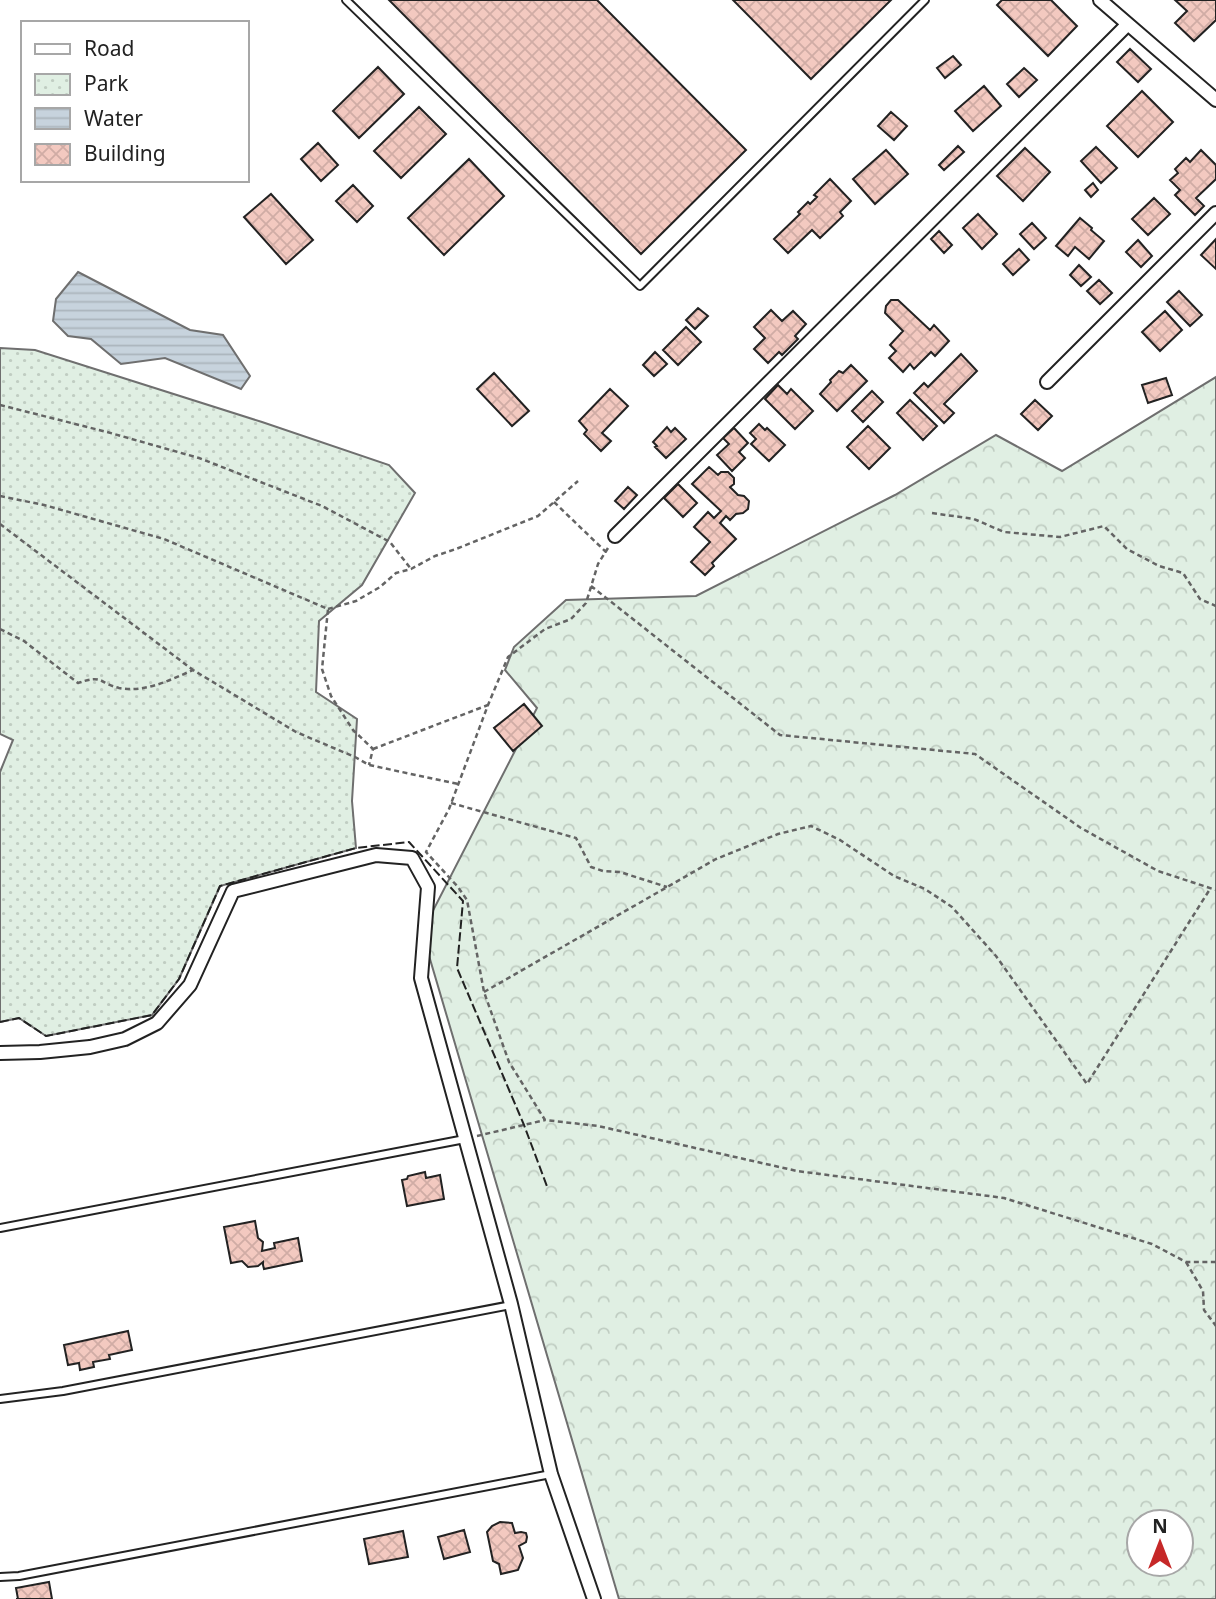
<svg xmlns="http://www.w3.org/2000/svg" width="1216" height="1599" viewBox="0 0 1216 1599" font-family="'Noto Sans',sans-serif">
	<defs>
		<pattern id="forest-crowns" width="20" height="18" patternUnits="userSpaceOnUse" patternTransform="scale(1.75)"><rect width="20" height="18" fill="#e0efe3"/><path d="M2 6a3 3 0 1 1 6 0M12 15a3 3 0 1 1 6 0" fill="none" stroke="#c0cdc2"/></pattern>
		<pattern id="park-dots" width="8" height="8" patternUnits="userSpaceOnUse" patternTransform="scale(1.75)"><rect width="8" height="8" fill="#e0efe3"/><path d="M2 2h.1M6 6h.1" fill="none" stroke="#c0cdc2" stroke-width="1.8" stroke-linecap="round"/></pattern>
		<pattern id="water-rules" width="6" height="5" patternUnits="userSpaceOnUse" patternTransform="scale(1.75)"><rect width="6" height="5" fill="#c7d3dd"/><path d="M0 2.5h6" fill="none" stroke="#abb5bd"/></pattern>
		<pattern id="building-cross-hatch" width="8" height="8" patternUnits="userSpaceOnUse" patternTransform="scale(1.75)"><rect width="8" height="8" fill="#f3c9c0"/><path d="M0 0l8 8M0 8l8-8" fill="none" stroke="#d0aca5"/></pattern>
	</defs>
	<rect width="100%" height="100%" fill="#fff"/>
	<path fill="url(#forest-crowns)" stroke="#6f6f6f" stroke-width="2" fill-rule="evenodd" d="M1216 377V1599H619L422 932 537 708 505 670 514 647 566 600 696 596 895 495 996 435 1062 471ZM1139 1522H1181V1564H1139Z"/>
	<path fill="url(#park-dots)" stroke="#6f6f6f" stroke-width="2" d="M0 348 35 350 262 422 389 465 415 493 362 585 319 621 316 692 357 719 352 801 356 848 220 886 179 979 152 1015 46 1036 19 1018 0 1022V772L13 740 0 734Z"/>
	<path fill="url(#water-rules)" stroke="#6f6f6f" stroke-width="2" d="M78 272 190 330 223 335 250 376 241 389 165 358 121 364 91 339 68 336 53 321 56 299Z"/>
	<path fill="url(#building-cross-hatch)" stroke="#222" stroke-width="2" d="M389 0H597L746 150 641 254Z
		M733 0H891L811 79Z
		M1002 0H1051L1077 26 1048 56 997 5Z
		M1175 0H1216V20L1194 41 1175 23 1187 11Z
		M1130 49 1151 69 1138 82 1117 62Z
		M953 56 961 65 945 78 937 68Z
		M378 67 404 94 359 138 333 111Z
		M1024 68 1037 80 1019 97 1007 84Z
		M984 86 1001 106 973 131 955 111Z
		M1142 91 1173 122 1138 157 1107 126Z
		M419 107 446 134 401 178 374 151Z
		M891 112 907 126 894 140 878 126Z
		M318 143 338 165 321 181 301 159Z
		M958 146 964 152 944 170 939 165Z
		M1096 147 1117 168 1101 183 1081 161Z
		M1025 148 1050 172 1023 201 997 176Z
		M886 150 908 174 875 204 853 179Z
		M1201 150 1216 165V179L1196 198 1204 206 1195 215 1175 195 1180 190 1170 180 1178 173 1175 169 1186 158 1190 162Z
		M469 159 504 196 444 255 408 218Z
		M830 179 851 201 840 212 843 216 820 238 812 230 788 253 774 239 800 214 798 212 808 202 810 204 817 197 814 195Z
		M1093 183 1098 190 1091 197 1085 190Z
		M353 185 373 206 357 222 336 201Z
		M271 194 313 240 286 264 244 217Z
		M1154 198 1170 214 1148 235 1132 219Z
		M978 214 997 234 982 249 963 228Z
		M1080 218 1092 228 1091 230 1104 241 1089 259 1075 247 1068 256 1056 246Z
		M1032 223 1046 238 1034 249 1020 234Z
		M939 231 952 245 944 253 931 239Z
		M1216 239V269L1201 255Z
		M1138 240 1152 256 1141 267 1126 252Z
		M1019 249 1029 260 1013 275 1003 264Z
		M1079 265 1091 277 1081 286 1070 275Z
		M1099 280 1112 293 1100 304 1087 291Z
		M1179 291 1202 315 1190 326 1167 302Z
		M891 300H898L930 330 934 325 949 341 935 356 931 352 914 369 910 364 903 372 889 358 896 351 890 345 903 331 885 313 886 306Z
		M698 308 708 316 695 329 686 320Z
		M771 310 782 321 793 311 806 324 795 336 798 339 782 355 779 352 768 363 754 349 765 338 754 327Z
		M1165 311 1182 330 1160 351 1142 332Z
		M686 327 701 342 678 365 663 350Z
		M655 352 667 364 654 376 643 365Z
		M961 354 977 371 944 404 954 413 944 423 914 393 924 383 928 387Z
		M851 365 867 381 837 411 820 394 831 382 830 380 839 371 843 373Z
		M494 373 529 411 512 426 477 389Z
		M1166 378 1172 395 1148 403 1142 385Z
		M778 385 787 394 791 389 813 411 795 429 765 399Z
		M610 389 628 406 602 433 611 441 601 451 584 434 587 430 579 421Z
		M872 391 883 402 863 422 852 411Z
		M910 400 937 426 923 440 897 413Z
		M1035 400 1052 416 1038 430 1021 414Z
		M759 424 765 430 767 428 785 445 769 461 751 444 756 439 750 433Z
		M868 426 890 448 869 469 847 447Z
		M667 427 671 432 675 428 686 439 666 458 655 447 657 446 653 442Z
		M734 428 748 443 739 452 745 458 732 471 717 455 729 444 723 438Z
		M709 467 718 475 721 472H728L734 478V484L730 487 738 495 744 496 749 501 748 509 743 513 736 514 730 520 726 516 720 523 736 539 712 563 714 566 705 575 691 562 710 542 694 527 708 512 714 518 721 511 692 484Z
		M678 484 697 503 683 517 664 498Z
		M628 487 637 495 624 509 615 501Z
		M524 704 542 726 513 751 494 728Z
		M425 1172 426 1178 440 1175 444 1199 407 1206 402 1180 407 1179 408 1176Z
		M255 1221 258 1238 263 1242 262 1251 275 1248 274 1243 298 1238 302 1261 264 1269 263 1265V1262L258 1266 248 1267 242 1261 231 1263 224 1227Z
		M128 1331 132 1350 109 1355 110 1359 93 1362 94 1367 80 1370 79 1363 68 1365 64 1345Z
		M500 1522 512 1523 515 1533 521 1532 526 1533 527 1537 526 1542 519 1546 523 1558 518 1570 501 1574 499 1564 493 1561 487 1532 492 1526Z
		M464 1530 470 1552 444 1559 438 1537Z
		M403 1531 408 1557 369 1564 364 1539Z
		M49 1582 52 1599H16H18L16 1588Z"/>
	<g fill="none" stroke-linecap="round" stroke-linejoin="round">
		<g stroke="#222" stroke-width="10">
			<path id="service" d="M346 0 640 286 925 0
				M0 1228 465 1139
				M0 1399 63 1391 511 1305
				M0 1577 19 1576 551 1474"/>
		</g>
		<g stroke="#222" stroke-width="16">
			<path id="minor" d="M1100 0 1216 100
				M1047 382 1216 213
				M615 536 1127 25
				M0 1053 40 1052 90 1047 125 1039 157 1023 190 985 233 891 376 855 412 858 428 887 421 978 511 1304 551 1474 594 1599"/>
		</g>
		<path stroke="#646464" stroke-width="2.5" stroke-dasharray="5 3.5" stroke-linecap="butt" d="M0 405 107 432 199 458 322 506 390 542 411 569
			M0 496 44 505 164 539 328 609 322 669 331 696 353 730 373 749 369 765
			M554 502 606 552
			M932 513 974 519 1004 532 1060 537 1104 526 1127 549 1159 566 1183 573 1200 599 1216 606
			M0 524 193 670
			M608 548 598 564 586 603 571 619 545 629 508 657 488 705 449 809 426 852 458 887 467 900 484 992 509 1062 545 1120 598 1126 797 1171 1004 1198 1152 1244 1186 1262H1216
			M591 586 780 735 975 754 1081 828 1158 871 1216 890
			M328 609 356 601 380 587 396 573 411 569 435 556 456 549 538 516 578 481
			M0 629 24 641 78 683C104 674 98 683 119 688 145 693 170 680 193 670L296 732 355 757 369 765 458 784
			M373 749 488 705
			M451 803 576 838 591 867 603 871 620 872 667 887
			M484 992 716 859 778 834 811 826 840 840 894 876 925 889 952 907 996 956 1087 1084 1210 889
			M477 1136 545 1120
			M1186 1262 1203 1291 1204 1310 1216 1326"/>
		<use href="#service" stroke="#fff" stroke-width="6"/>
		<use href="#minor" stroke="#fff" stroke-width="12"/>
		<path stroke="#222" stroke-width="2" stroke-dasharray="9 3.5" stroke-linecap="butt" d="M0 1022 19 1018 46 1036 152 1015 179 979 220 886 356 848 409 842 463 901 457 968 524 1125 548 1189"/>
	</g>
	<rect x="21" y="21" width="228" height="161" fill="#ffffff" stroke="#a7a7a7" stroke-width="2"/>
	<rect x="35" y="44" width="35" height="10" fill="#ffffff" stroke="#a7a7a7" stroke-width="2"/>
	<text x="84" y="56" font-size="21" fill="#222222">Road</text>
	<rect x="35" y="74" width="35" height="21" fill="url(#park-dots)" stroke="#a7a7a7" stroke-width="2"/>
	<text x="84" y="91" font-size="21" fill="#222222">Park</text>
	<rect x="35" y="108" width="35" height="21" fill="url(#water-rules)" stroke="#a7a7a7" stroke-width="2"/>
	<text x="84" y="126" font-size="21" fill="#222222">Water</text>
	<rect x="35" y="144" width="35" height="21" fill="url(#building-cross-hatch)" stroke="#a7a7a7" stroke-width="2"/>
	<text x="84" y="161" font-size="21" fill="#222222">Building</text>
	<g transform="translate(1160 1543)"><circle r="33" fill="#ffffff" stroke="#a7a7a7" stroke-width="2"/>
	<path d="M0-5L12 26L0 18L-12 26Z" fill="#c62828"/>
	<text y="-10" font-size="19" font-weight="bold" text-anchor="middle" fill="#222222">N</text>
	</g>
</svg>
